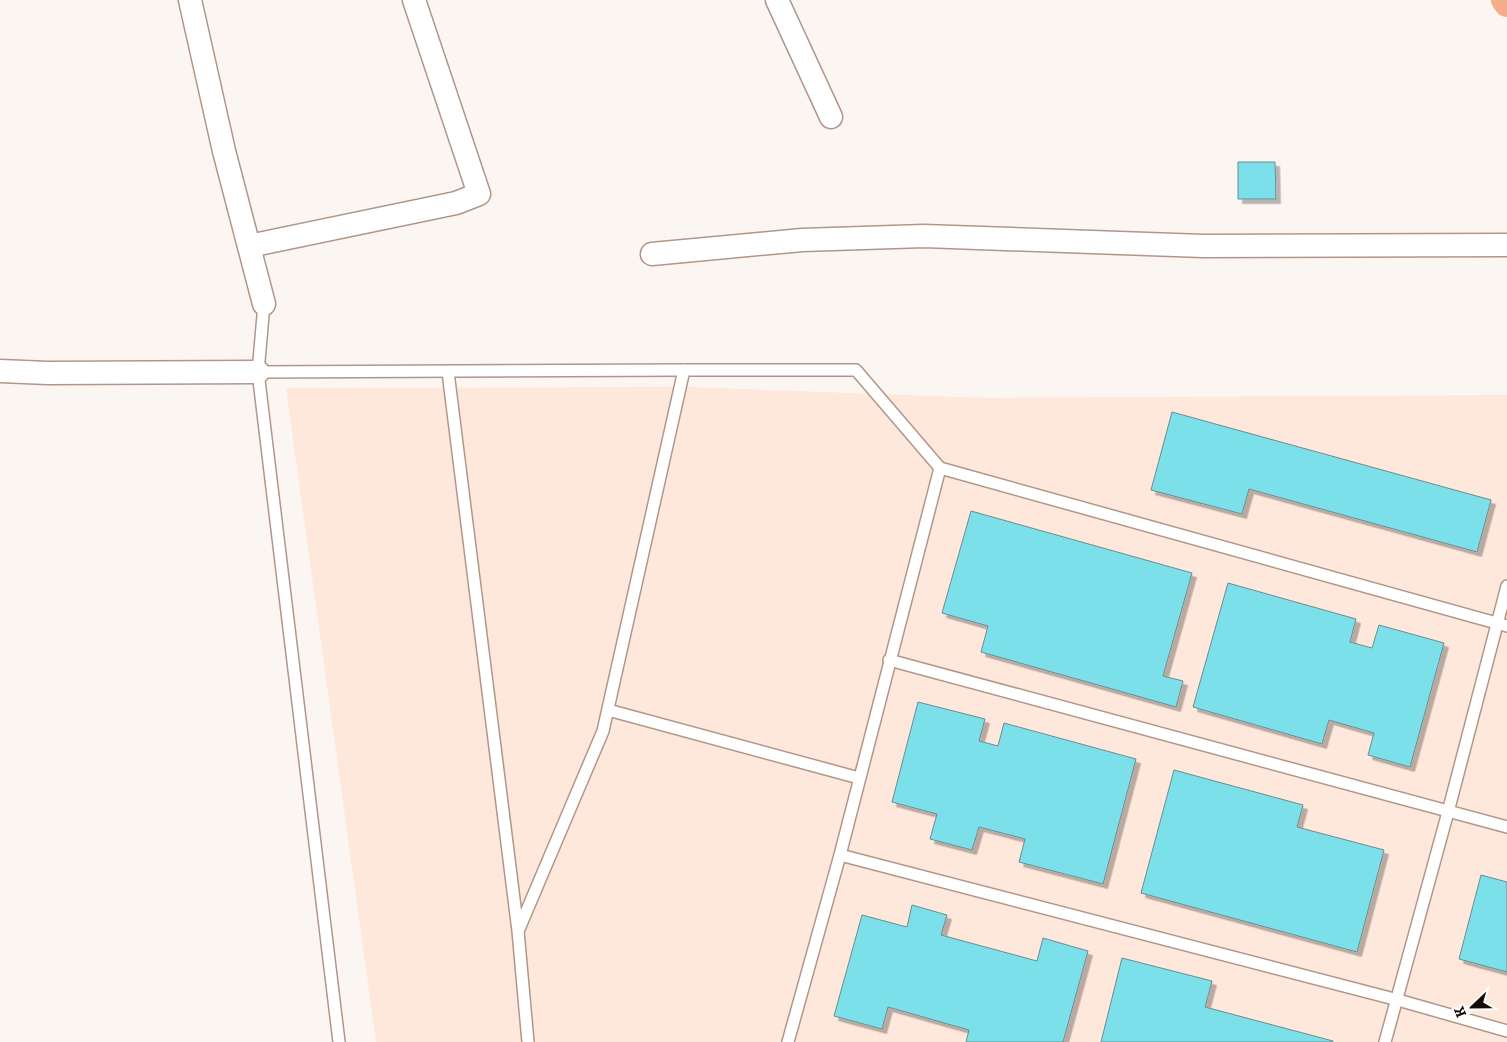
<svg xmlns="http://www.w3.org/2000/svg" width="1507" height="1042" viewBox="0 0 1507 1042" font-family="Bitter,serif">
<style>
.built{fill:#fee7db}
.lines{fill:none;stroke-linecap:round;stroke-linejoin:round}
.canal{stroke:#f3ae89;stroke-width:26}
.building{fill:#7ce0ea;stroke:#698c90;filter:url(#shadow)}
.lane-casing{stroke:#b29688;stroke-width:14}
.street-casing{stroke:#b29688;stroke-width:25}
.lane{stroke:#fff;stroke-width:11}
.street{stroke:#fff;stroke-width:22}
</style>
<defs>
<filter id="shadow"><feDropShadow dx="4.5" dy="4.5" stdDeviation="0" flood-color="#0004"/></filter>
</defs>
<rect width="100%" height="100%" fill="#fcf6f3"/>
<polygon class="built" points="688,387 988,398 1507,395 1507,1042 376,1042 286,388"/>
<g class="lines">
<polyline class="canal" points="1504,0 1507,4"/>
</g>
<g class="building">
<polygon points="1238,162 1275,162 1276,199 1238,199"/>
<polygon points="1172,412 1491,500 1477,552 1249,489 1242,514 1151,490"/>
<polygon points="971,511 1192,573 1163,676 1183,681 1176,707 981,652 988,626 942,613"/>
<polygon points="1228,583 1356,619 1350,642 1372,648 1379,625 1444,643 1410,767 1368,755 1374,733 1329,720 1322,744 1193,707"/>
<polygon points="918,702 985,719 979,741 998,746 1004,723 1136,759 1103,884 1019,862 1025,839 979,827 972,850 930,839 937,814 892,802"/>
<polygon points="1174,770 1303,805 1297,827 1384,850 1357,952 1141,893"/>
<polygon points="1481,875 1507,882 1507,972 1459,959"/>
<polygon points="912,905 947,915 941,935 1037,961 1043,938 1088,951 1063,1042 966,1042 969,1030 888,1007 882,1029 834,1016 862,915 907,927"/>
<polygon points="1122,958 1212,981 1205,1007 1333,1041 1333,1042 1101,1042"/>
</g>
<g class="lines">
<g class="lane-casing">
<g id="lane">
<polyline points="264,304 258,372 339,1042"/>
<polyline points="258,372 684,370 856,370 940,468 840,855 788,1042"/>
<polyline points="448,372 518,931 528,1042"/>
<polyline points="940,468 1507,626"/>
<polyline points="889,660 1507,827"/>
<polyline points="608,710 859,778"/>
<polyline points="840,855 1398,1000 1507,1031"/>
<polyline points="519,929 603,731 684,370"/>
<polyline points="1385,1042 1448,812 1507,586"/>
</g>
</g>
<g class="street-casing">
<g id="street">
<polyline points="190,0 224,151 264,304"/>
<polyline points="777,0 831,117"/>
<polyline points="249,246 456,203 479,194 414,0"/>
<polyline points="652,254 802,240 924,236 1203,246 1507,245"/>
<polyline points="0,371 48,373 258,372"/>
</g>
</g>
<use href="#lane" class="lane"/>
<use href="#street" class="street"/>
</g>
<g transform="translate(1472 1007) rotate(248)" stroke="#ffffff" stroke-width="4" paint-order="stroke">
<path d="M0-4L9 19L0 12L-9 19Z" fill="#140a06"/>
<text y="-8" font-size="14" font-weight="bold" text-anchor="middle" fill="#140a06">K</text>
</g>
</svg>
